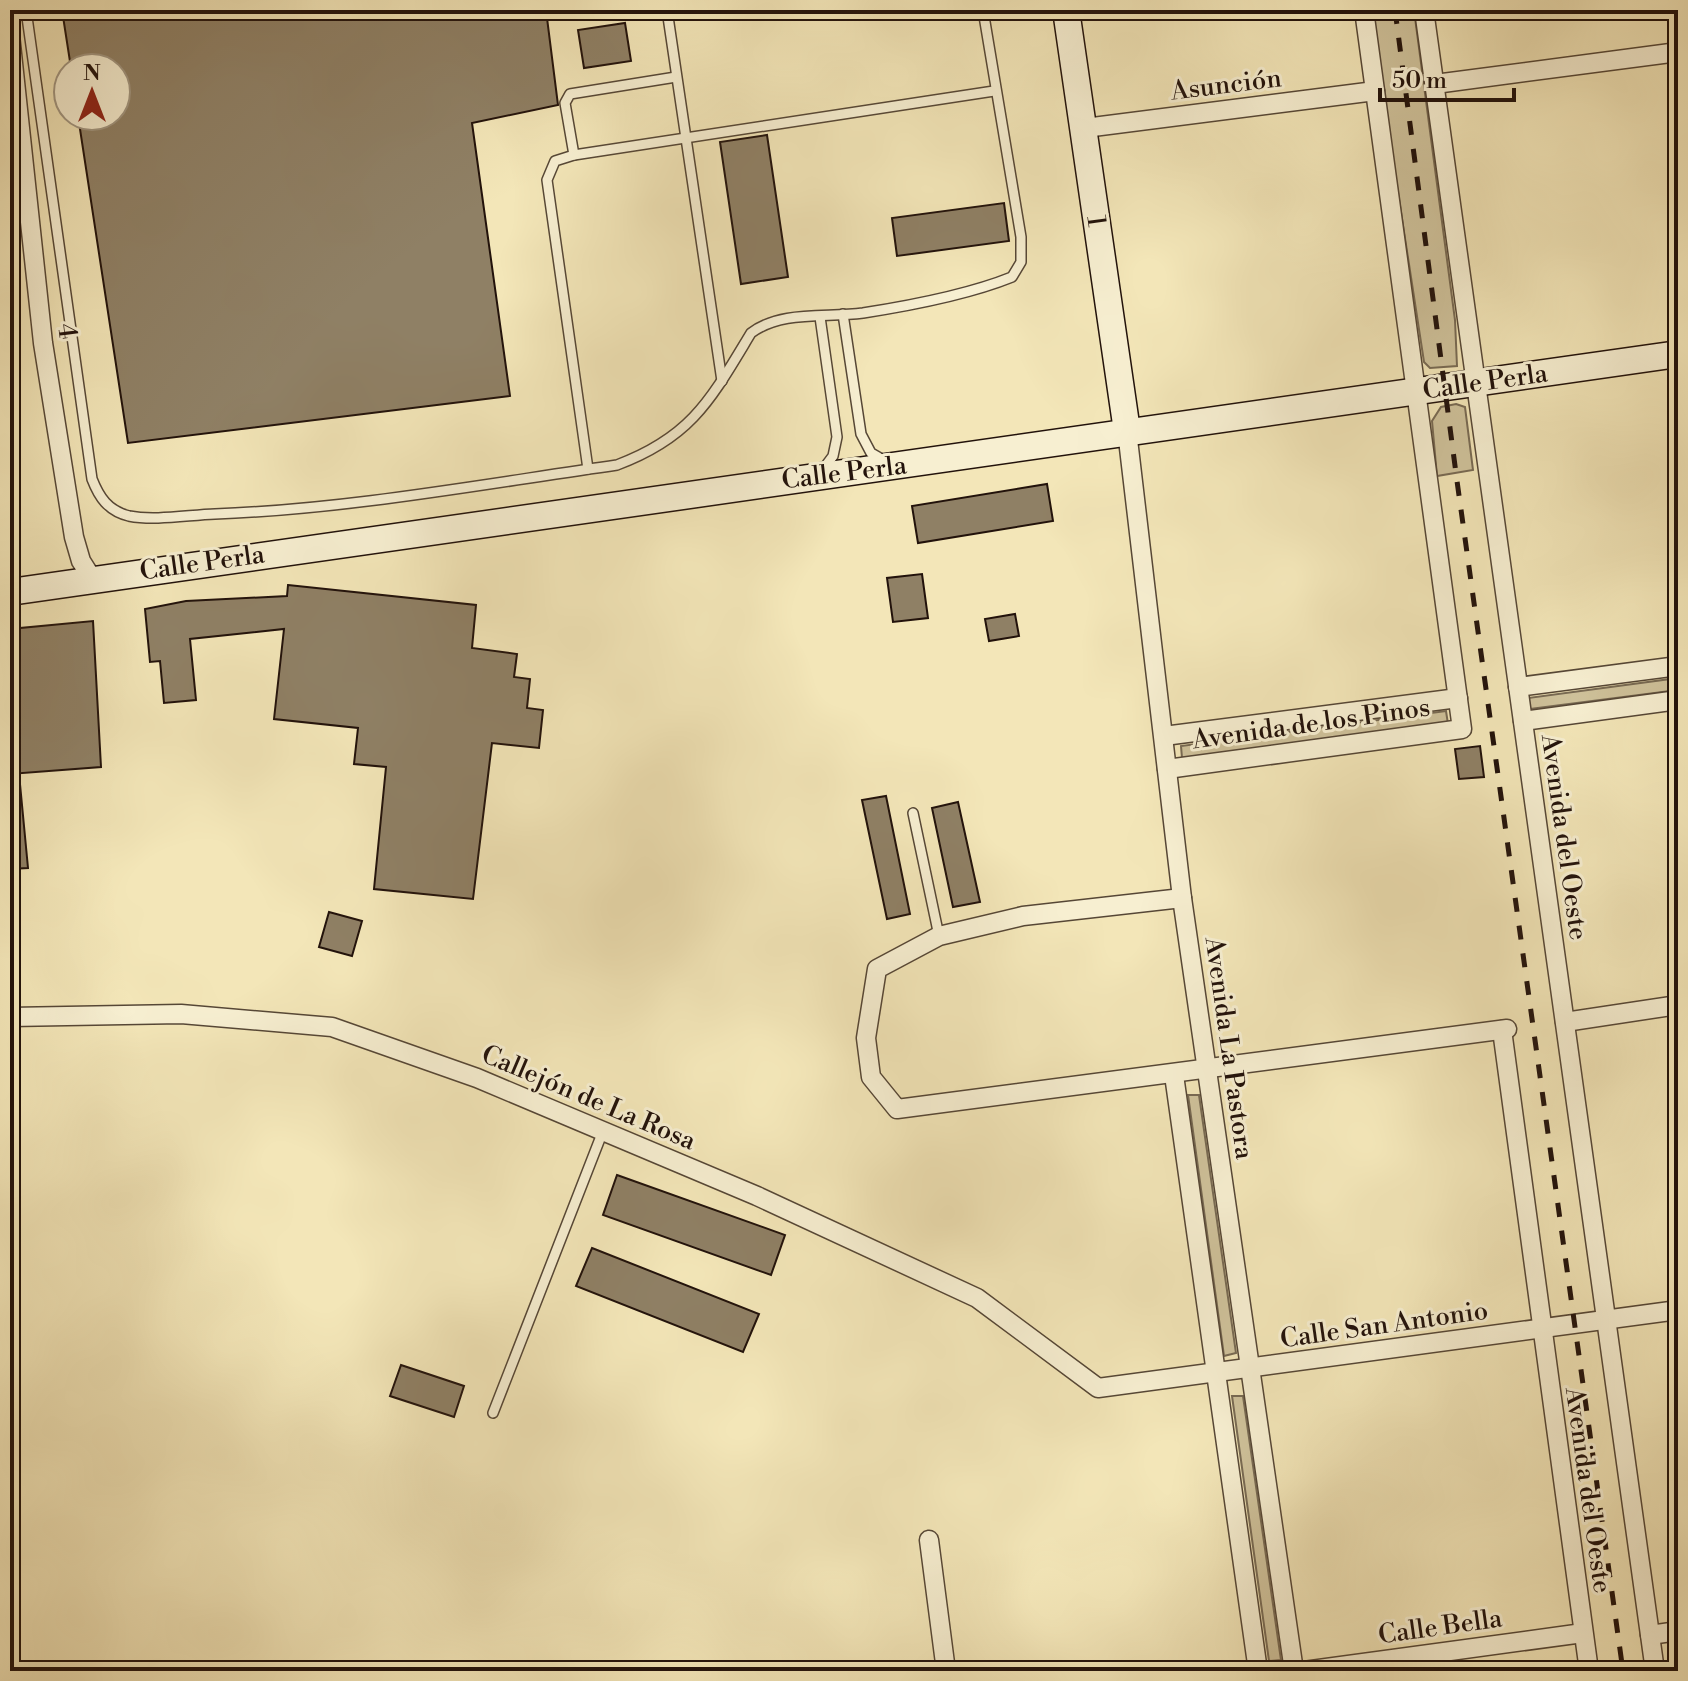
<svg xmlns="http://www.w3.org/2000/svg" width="1688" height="1681" viewBox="0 0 1688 1681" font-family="'Libre Bodoni',serif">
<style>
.green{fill:#cfc29b;stroke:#786a53;stroke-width:2}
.building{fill:#8f8065;stroke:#22120b;stroke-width:2}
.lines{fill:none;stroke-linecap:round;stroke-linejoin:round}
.lane-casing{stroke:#564736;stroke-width:12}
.street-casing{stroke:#564736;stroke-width:21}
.secondary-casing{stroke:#22120b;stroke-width:29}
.lane{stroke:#f7efd1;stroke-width:9}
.street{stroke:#f7efd1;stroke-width:18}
.secondary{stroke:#f7efd1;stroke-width:26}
.rail{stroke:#22120b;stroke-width:5;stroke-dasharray:14 14;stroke-linecap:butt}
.labels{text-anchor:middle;stroke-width:6;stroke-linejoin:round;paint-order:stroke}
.street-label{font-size:26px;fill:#22120b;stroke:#f7efd1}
</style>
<rect width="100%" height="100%" fill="#f3e6b8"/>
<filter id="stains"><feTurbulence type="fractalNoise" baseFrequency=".0025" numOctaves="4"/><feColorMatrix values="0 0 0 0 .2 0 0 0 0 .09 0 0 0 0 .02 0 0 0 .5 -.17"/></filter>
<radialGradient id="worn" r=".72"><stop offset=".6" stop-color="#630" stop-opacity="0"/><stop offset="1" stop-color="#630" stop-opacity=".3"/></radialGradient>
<g class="green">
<polygon points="1370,10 1414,10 1455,320 1457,366 1430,368 1424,362"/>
<polygon points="1456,404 1465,407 1473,470 1437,476 1432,421 1441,407"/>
<polygon points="1678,678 1678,690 1530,709 1528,698"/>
<polygon points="1446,711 1448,724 1182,758 1181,746"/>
<polygon points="1188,1095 1199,1095 1236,1353 1224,1356"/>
<polygon points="1232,1396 1243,1396 1281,1660 1269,1661"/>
</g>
<g class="building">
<polygon points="62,10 546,10 558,105 472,123 510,396 128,443 78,116 116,116 116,68 71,68"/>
<polygon points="625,23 631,61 584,68 578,30"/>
<polygon points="767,135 788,277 741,284 720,142"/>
<polygon points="1004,203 1009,241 897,256 892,218"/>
<polygon points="1047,484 1053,521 918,543 912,506"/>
<polygon points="922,574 928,618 893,622 887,578"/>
<polygon points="288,585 476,605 472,648 517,654 514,677 530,679 527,708 543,710 539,748 492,743 473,899 374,889 386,767 354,764 358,728 274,719 284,629 190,639 196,700 164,703 160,661 150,662 145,609 186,601 287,596"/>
<polygon points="1015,614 1019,636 989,641 985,619"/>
<polygon points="93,621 101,767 10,774 10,629"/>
<polygon points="1480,746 1484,777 1459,779 1455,749"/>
<polygon points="20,784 28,868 10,869 10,785"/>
<polygon points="886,796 910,914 887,919 862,800"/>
<polygon points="958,802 980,902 953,907 932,808"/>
<polygon points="329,912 362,921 352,956 319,947"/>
<polygon points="617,1175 785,1235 771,1275 603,1215"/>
<polygon points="592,1248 759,1314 743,1352 576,1286"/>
<polygon points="401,1365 464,1386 454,1417 390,1396"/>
</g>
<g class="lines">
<g class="lane-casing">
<g id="lane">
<path d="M26 10 92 479C99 497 108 511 129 516 155 521 188 515 215 514 349 509 484 484 617 465 692 437 711 399 751 333 782 310 825 318 863 313 908 306 970 294 1012 277L1021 262V237L983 10"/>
<polyline points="667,10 722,381"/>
<polyline points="574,155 565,103 570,94 676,77"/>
<polyline points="843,314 861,434 871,453 885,461"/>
<polyline points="820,317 837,437 833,456 824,468"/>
<polyline points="588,469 547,180 555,161 574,155 994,91"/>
<polyline points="913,813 939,936"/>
<polyline points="493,1413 603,1131"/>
</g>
</g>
<g class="street-casing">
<g id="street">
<polyline points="1424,10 1655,1671"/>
<polyline points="10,35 43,343 74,537 81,561 93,580"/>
<polyline points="1435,84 1678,52"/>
<polyline points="1085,128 1375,91"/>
<polyline points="1127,431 1182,898 1294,1671"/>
<polyline points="1518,687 1678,666"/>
<polyline points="1523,721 1678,700"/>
<polyline points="1164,736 1458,698"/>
<polyline points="1167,769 1462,729 1364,10"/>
<polyline points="1182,898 1023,916 939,936 877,969 866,1038 871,1077 897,1109 1507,1029"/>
<polyline points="10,1017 181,1014 332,1027 477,1078 757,1196 977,1298 1098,1388 1678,1310"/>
<polyline points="1565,1022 1678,1005"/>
<polyline points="1502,1030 1589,1671"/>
<polyline points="1174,1075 1258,1671"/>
<polyline points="929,1540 946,1671"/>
<polyline points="1650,1635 1678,1631"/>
<polyline points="1304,1671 1583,1633"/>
</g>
</g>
<g class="secondary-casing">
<g id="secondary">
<polyline points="1066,10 1127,431"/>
<polyline points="10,592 1678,354"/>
</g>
</g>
<use href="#lane" class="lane"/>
<use href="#street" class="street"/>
<use href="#secondary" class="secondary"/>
<polyline class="rail" points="1395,10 1457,481 1623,1671"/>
</g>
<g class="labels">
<g class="street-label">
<text transform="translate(1226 84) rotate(-7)" y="9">Asunción</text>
<text transform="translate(1097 221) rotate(82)" y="9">1</text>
<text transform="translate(68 331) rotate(83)" y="9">4</text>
<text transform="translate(1485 381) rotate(-8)" y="9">Calle Perla</text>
<text transform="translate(844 472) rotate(-7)" y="9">Calle Perla</text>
<text transform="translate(202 562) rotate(-8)" y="9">Calle Perla</text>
<text transform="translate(1311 723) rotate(-8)" y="9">Avenida de los Pinos</text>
<text transform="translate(1565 837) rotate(82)" y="9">Avenida del Oeste</text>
<text transform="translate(1230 1048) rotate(82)" y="9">Avenida La Pastora</text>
<text transform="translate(589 1097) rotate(23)" y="9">Callejón de La Rosa</text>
<text transform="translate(1384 1324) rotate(-8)" y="9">Calle San Antonio</text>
<text transform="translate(1589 1490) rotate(82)" y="9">Avenida del Oeste</text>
<text transform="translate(1440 1626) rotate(-8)" y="9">Calle Bella</text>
</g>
</g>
<rect width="1688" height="1681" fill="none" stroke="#f3e6b8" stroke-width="40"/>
<rect x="12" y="12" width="1664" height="1657" fill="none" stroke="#22120b" stroke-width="4"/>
<rect x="20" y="20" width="1648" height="1641" fill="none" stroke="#22120b" stroke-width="2"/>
<g transform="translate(92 92)"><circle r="38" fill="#f7efd1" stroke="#a29782" stroke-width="2"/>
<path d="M0-6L14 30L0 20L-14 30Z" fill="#8f2418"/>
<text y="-12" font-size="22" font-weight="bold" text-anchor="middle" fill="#22120b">N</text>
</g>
<path d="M1380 88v12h134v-12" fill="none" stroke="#22120b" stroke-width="4"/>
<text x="1392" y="88" font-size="24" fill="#22120b" stroke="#f7efd1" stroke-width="6" paint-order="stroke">50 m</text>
<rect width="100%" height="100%" filter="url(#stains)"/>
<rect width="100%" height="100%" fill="url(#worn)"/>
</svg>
